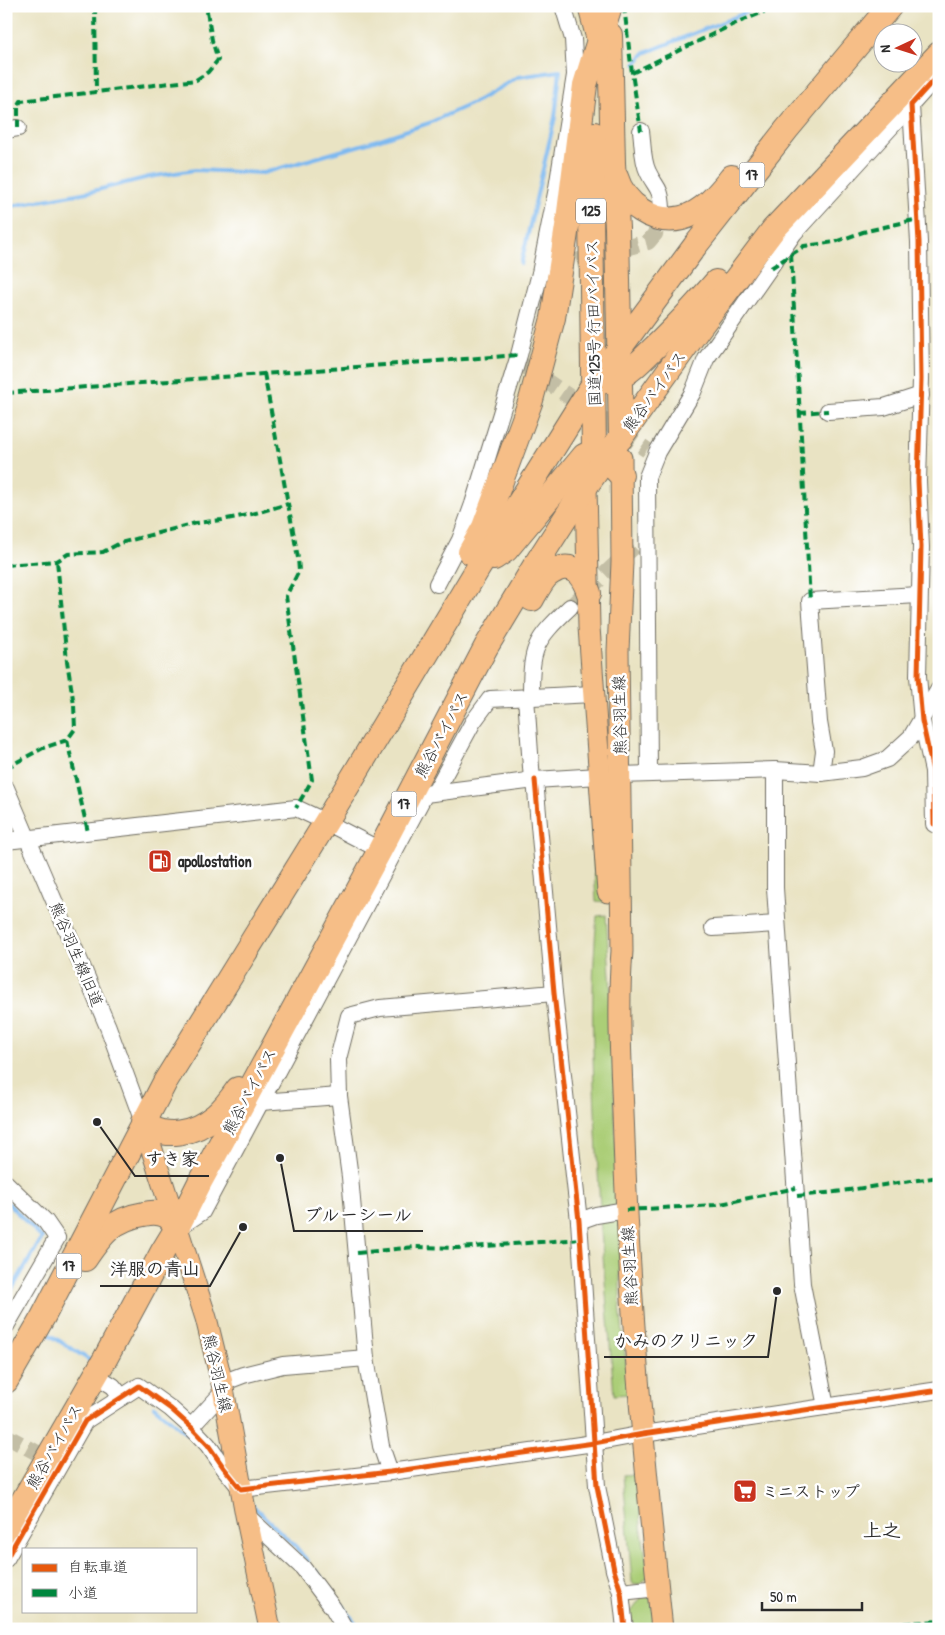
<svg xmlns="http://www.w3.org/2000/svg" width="945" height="1635" viewBox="0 0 945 1635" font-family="'Patrick Hand','Klee One',sans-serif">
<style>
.green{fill:#abce77;stroke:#6b7c51}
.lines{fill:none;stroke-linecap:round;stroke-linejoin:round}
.stream{stroke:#7eb9f0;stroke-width:4}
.minor-tunnel{stroke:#c3bea5;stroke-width:16;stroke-dasharray:16 8;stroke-linecap:butt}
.minor-casing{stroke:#6e6b60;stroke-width:18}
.major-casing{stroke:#6e6b60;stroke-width:23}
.highway-casing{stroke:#6e6b60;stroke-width:26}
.minor{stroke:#fff;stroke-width:16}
.major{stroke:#f6be87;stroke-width:21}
.highway{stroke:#f6be87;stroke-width:24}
.quiet{stroke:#00873e;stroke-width:4;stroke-dasharray:8 4;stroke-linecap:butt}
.cycleway-casing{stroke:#fff;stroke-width:8}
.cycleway{stroke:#e8590c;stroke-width:5}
.labels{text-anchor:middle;stroke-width:5;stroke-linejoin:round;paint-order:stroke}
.shield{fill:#fff;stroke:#6b6b6b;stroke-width:1}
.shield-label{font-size:15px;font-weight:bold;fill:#2b2b2b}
.street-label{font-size:16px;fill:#2b2b2b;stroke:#fff}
.poi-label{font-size:16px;font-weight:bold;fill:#2b2b2b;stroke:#fff;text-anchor:start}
.quarter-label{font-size:19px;font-weight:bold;fill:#2b2b2b;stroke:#fff}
.leader{fill:none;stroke:#2b2b2b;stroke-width:2}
.callout-dot{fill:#2b2b2b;stroke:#fff;stroke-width:2}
.callout-label{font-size:18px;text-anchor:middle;font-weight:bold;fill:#2b2b2b;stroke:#fff;stroke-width:5;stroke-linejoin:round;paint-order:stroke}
</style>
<rect width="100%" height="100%" fill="#fff"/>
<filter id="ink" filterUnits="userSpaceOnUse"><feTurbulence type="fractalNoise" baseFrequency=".02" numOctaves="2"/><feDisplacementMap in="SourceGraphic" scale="10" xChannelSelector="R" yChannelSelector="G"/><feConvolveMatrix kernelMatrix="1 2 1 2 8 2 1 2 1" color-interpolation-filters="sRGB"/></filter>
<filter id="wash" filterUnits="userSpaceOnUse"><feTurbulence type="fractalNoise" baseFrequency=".0096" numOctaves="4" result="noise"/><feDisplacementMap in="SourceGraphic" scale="20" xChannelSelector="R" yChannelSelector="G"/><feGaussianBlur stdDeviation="1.12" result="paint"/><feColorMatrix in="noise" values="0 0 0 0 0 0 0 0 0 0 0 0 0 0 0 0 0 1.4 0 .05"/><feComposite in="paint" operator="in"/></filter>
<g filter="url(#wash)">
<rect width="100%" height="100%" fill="#e9e3c3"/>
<g class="green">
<polygon points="591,781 596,785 605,902 596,901 592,835"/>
<path d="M606 915 611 991 618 1205 600 1209C595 1112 588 1013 597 916Z"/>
<polygon points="600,1218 620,1218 620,1304 629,1394 614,1395"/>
<polygon points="638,1474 641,1527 649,1576 640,1584 634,1585 632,1582 623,1475"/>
<polygon points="643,1596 651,1598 656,1629 633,1629 631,1612"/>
</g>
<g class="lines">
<g class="stream">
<polyline points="635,64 645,53 762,6"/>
<polyline points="6,207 93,191 149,177 195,170 263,173 368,143 429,123 475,102 518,77 560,71 555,117 521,264"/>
<polyline points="6,1201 42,1238 6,1299"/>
<polyline points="50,1335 91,1361"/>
<polyline points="154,1406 187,1434"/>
<polyline points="252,1505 296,1547 308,1562"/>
<polyline points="316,1571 360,1629"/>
</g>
</g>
</g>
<g filter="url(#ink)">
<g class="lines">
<g class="minor-tunnel">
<polyline points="553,267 648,242 655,234 662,209"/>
<polyline points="523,365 647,450"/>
<polyline points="570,607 639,542"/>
<polyline points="6,1436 56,1463"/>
</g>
<g class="minor-casing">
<g id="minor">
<polyline points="939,74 911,105 919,242 921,379 918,481 921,547 918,676 922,721 933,771 934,824 939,824"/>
<polyline points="6,130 18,128"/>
<path d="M641 131C643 144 642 160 648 172 656 189 661 186 662 209"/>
<polyline points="828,411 884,407 921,395"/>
<polyline points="437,584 460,540 473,504 519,355 540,273 557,188 575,75 573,39 563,6"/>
<polyline points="526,697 532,781"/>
<path d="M531 697C531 647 534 641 570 607"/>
<polyline points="775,770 775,888 802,1284 826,1407"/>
<polyline points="821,773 824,751 819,722 810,601 919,595"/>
<polyline points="649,774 647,477 657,452 693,392 706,359 794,233 911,105"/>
<polyline points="620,775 775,770 821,773 862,768 887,759 911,737 939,689"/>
<polyline points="535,780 554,993 579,1221 597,1486 614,1570 621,1592 625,1629"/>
<polyline points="6,788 108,1027 143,1122"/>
<polyline points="435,792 473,722 490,699 593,694"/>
<polyline points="6,841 296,808 326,822 380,850"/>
<polyline points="713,928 777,924"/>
<polyline points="261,1102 339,1096"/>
<polyline points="6,1183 46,1222 57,1238 6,1326"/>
<polyline points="579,1221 596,1215 626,1210"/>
<polyline points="179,1227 202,1212 425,794 535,780 599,776"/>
<polyline points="366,1358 350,1177 339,1096 338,1059 349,1016 380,1008 554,993"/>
<polyline points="95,1375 113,1386 122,1397"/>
<polyline points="222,1383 243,1375 283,1365 366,1358 381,1446 390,1472"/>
<polyline points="191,1427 224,1391"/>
<polyline points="246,1515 303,1568 333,1608 345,1629"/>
<polyline points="6,1559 85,1421 139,1386 171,1409 191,1427 208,1445 224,1468 241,1489 390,1472 594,1443 643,1434 939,1390"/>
<polyline points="621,1592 658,1588"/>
</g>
</g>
<g class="major-casing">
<g id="major">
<path d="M621 458 622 562 618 651 622 951C617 1013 622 1076 624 1139 629 1303 645 1466 662 1629"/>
<polyline points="586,486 589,627 608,892"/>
<polyline points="143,1122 206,1318 222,1383 246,1515 270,1629"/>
</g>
</g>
<g class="highway-casing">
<g id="highway">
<polyline points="590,6 599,40"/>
<polyline points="610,35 613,163 617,228 621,438"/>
<polyline points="598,55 599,40 610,6"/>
<path d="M616 177C624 204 653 225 682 218 703 213 719 193 732 177"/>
<path d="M611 382C627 375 640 362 653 349 675 328 696 305 716 282"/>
<polyline points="589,477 594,451 591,208 594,134"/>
<polyline points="470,552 484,527 531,400 553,318 568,220 585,85 599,40"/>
<polyline points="494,558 506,550 584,456 594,451 598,452 621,475"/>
<path d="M532 599C536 592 540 584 545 578 548 574 554 571 558 569 576 563 584 579 589 593"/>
<path d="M143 1122C164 1141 195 1133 215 1116 224 1109 231 1099 238 1089"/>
<path d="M85 1259C102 1234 113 1219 144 1214 152 1212 160 1212 167 1216 171 1219 174 1224 177 1228"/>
<polyline points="6,1381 43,1317 165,1082 326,822 477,570 594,383 695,246 787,129 890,6"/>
<polyline points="6,1530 105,1359 163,1251 177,1228 201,1180 380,850 486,647 536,564 586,486 699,328 773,230 939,54"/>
</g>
</g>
<use href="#minor" class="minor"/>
<use href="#major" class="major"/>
<use href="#highway" class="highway"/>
<g class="quiet">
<polyline points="95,6 96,91"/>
<polyline points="624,6 632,73 641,131"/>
<polyline points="632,73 734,24 778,6"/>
<polyline points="18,128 18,106 21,101 196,80 208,72 218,60 212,40 206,6"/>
<polyline points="791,254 810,601"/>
<polyline points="771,268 804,246 835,242 863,232 918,219"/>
<polyline points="264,373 298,558 299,571 286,596 312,780 296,808"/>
<polyline points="6,393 519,355"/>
<polyline points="799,413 828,411"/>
<polyline points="6,565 57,561 68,554 103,552 120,543 196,523 222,520 252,514 288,504"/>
<polyline points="67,740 88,832"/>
<polyline points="6,768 43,748 67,740 75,729 74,705 67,661 57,561"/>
<polyline points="797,1196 835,1192 939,1177"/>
<polyline points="626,1210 716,1205 796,1188"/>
<polyline points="357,1253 414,1247 458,1248 581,1239"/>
<polyline points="844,1629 850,1627 939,1621"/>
</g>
<g class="cycleway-casing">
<g id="cycleway">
<polyline points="939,74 911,105 919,242 921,379 918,481 921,547 918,676 922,721 933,771 934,824 939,824"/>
<polyline points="535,780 554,993 579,1221 597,1486 614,1570 621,1592 625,1629"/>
<polyline points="6,1559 85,1421 139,1386 171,1409 191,1427 208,1445 224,1468 241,1489 390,1472 594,1443 643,1434 939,1390"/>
</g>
</g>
<use href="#cycleway" class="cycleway"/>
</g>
</g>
<defs>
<g id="fuel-square" transform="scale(1.25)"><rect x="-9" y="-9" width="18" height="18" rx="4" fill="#c8321e" stroke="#fff"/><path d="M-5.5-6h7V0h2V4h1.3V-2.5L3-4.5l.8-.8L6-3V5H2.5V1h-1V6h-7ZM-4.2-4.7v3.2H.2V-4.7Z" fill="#fff"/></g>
<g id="supermarket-square" transform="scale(1.25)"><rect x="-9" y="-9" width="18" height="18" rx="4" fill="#c8321e" stroke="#fff"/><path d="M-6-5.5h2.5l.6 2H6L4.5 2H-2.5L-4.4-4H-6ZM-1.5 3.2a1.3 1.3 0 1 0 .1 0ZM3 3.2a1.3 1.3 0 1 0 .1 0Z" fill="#fff"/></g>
</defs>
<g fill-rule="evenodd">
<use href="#fuel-square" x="160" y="861"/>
<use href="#supermarket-square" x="745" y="1491"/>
</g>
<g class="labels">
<g class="shield">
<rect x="739.5" y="162.5" width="25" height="25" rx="4"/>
<rect x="576" y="198.5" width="30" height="25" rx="4"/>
<rect x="391.5" y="791.5" width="25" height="25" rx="4"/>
<rect x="56.5" y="1253.5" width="25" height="25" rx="4"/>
</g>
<g class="shield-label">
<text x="752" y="180">17</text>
<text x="591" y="216">125</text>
<text x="404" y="809">17</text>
<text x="69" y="1271">17</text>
</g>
<g class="street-label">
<text transform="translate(593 323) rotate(-91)" y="6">国道125号 行田バイパス</text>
<text transform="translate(654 391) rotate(-54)" y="6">熊谷バイパス</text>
<text transform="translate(619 715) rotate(-91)" y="6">熊谷羽生線</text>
<text transform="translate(441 734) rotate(-62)" y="6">熊谷バイパス</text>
<text transform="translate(77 954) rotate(67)" y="6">熊谷羽生線旧道</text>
<text transform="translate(249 1091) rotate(-62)" y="6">熊谷バイパス</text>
<text transform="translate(629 1266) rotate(-93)" y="6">熊谷羽生線</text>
<text transform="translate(218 1373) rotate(77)" y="6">熊谷羽生線</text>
<text transform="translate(54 1446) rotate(-60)" y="6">熊谷バイパス</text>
</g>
<g class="poi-label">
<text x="178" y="867">apollostation</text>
<text x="762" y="1497">ミニストップ</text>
</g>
<g class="quarter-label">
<text x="882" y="1537">上之</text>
</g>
</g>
<path class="leader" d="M97 1122L135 1176H209M280 1158L294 1231H423M243 1227L210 1286H100M777 1291L768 1357H604"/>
<g class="callout-dot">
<circle cx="97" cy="1122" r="5"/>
<circle cx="280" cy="1158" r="5"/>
<circle cx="243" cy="1227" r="5"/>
<circle cx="777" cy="1291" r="5"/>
</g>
<g class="callout-label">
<text x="172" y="1165">すき家</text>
<text x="358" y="1221">ブルーシール</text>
<text x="155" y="1275">洋服の青山</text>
<text x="686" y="1347">かみのクリニック</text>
</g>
<rect width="945" height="1635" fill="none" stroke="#fff" stroke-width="25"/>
<rect x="22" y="1548" width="175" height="65" fill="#ffffff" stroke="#aaaaaa"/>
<rect x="32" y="1564" width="25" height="8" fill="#e8590c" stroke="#aaaaaa"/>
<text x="68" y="1572" font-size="15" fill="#2b2b2b">自転車道</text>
<rect x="32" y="1589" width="25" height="8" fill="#00873e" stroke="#aaaaaa"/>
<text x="68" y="1598" font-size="15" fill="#2b2b2b">小道</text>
<g transform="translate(898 48) rotate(266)"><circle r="24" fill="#ffffff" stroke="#aaaaaa"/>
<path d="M0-4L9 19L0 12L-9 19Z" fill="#c8321e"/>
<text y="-8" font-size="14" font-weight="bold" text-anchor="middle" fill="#2b2b2b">N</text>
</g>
<path d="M762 1602v8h100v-8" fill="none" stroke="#2b2b2b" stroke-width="2.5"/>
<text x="770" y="1602" font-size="15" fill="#2b2b2b" stroke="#ffffff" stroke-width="4" paint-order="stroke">50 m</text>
</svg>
